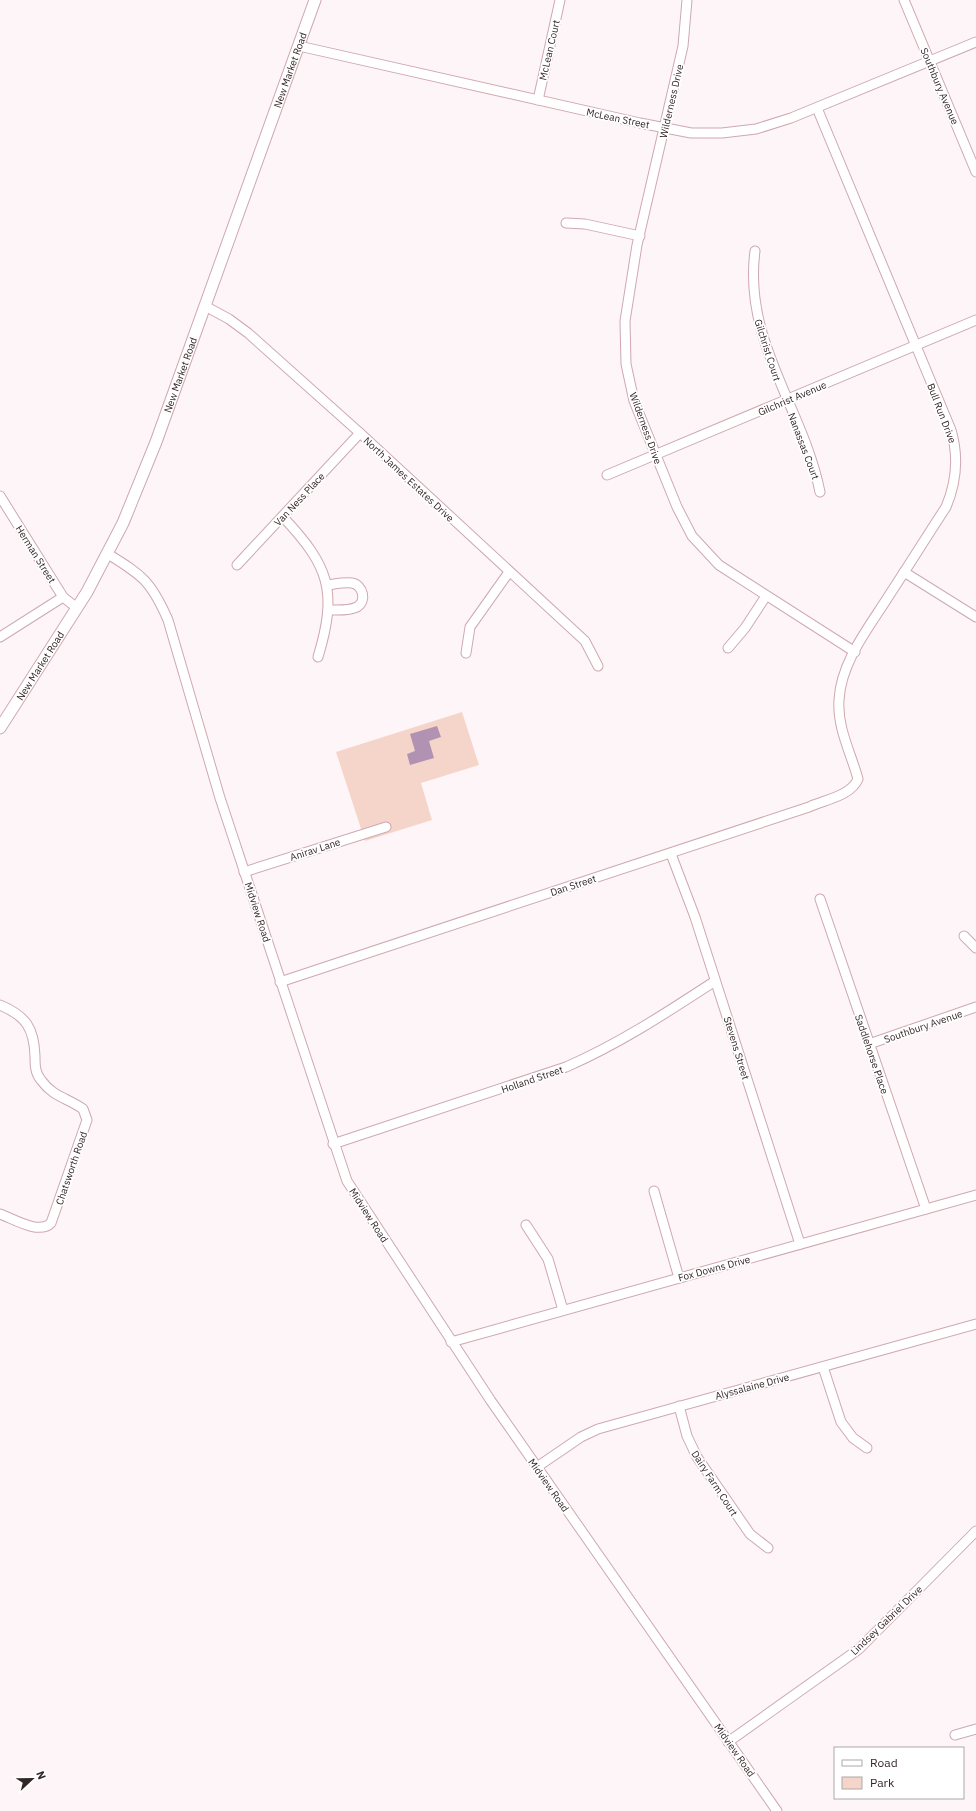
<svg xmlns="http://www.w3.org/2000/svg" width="976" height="1811" viewBox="0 0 976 1811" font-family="'IBM Plex Sans',sans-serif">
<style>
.green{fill:#f5d5ca}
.water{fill:#b292b2}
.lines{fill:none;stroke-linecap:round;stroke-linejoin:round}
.minor-casing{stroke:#cfa8b1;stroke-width:11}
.major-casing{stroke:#cfa8b1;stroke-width:13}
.minor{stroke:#fff;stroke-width:9}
.major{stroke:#fff;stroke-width:11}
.labels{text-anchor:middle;stroke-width:3.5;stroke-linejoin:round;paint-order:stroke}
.street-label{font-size:10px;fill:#342528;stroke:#fff}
</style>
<rect width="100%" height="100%" fill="#fdf5f7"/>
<polygon class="green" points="462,712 479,765 421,783 432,820 365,841 336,752"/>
<polygon class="water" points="437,726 441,737 429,741 434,758 410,765 407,754 415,751 410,734"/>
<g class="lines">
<g class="minor-casing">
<g id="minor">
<polyline points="687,0 683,46 637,245 625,321 626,364 634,401 677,507 692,536 719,565 855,652"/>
<polyline points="904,0 976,172"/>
<polyline points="299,46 640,123 691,133 722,133 756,129 791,118 976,42"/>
<polyline points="538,100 560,0"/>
<polyline points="566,223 585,224 640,236"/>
<path d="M755 251C743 342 803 407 820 492"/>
<polyline points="205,306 229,319 248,333 360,433 585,641 598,666"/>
<polyline points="607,475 976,320"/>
<polyline points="0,496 63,597 77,608"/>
<path d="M283 517C329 566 338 591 318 657"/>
<path d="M108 554C142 575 151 581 168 620L220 798 347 1181 491 1401 777 1811"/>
<polyline points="237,565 360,433"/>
<polyline points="904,572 976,617"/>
<path d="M327 585C335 584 344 582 352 583 363 585 367 601 357 607 349 611 337 610 329 610"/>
<polyline points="0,637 63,597"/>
<polyline points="728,648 745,628 766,596"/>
<polyline points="466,653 470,627 509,572"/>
<polyline points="671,854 695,917 800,1244"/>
<polyline points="244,872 386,827"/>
<polyline points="820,899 926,1209"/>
<polyline points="964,936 976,948"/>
<path d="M280 982 809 807C824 800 851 796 858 779 851 753 837 728 839 700 841 661 870 626 890 594 909 565 927 536 946 507 957 481 959 457 951 430L817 108"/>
<path d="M0 1005C26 1016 34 1028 35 1056 35 1065 35 1073 41 1080 53 1097 68 1098 83 1109L87 1120 51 1223C39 1235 14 1219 0 1214"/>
<polyline points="869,1044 976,1007"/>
<path d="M333 1144 566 1067C619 1044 666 1013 715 981"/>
<polyline points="654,1191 679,1278"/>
<polyline points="526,1225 548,1259 563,1310"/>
<polyline points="451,1342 976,1195"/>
<polyline points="823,1367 841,1422 853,1438 867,1448"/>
<polyline points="679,1406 687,1436 697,1457 750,1534 768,1548"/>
<polyline points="537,1467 581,1437 598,1429 976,1324"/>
<polyline points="955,1735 976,1729"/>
<polyline points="728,1742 859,1649 976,1531"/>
</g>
</g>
<g class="major-casing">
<g id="major">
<path id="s1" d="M0 728 87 592 123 523 156 442 315 0"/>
</g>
</g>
<use href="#minor" class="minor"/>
<use href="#major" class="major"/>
</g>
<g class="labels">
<g class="street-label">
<text transform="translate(549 50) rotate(-77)" y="4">McLean Court</text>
<text dy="4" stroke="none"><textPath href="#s1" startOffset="722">New Market Road</textPath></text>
<text transform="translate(940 86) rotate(67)" y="4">Southbury Avenue</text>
<text transform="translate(671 101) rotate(-77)" y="4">Wilderness Drive</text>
<text transform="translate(618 118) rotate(12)" y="4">McLean Street</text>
<text transform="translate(768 350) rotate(72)" y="4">Gilchrist Court</text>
<text dy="4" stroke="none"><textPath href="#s1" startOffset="398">New Market Road</textPath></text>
<text transform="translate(792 398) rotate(-23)" y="4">Gilchrist Avenue</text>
<text transform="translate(942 413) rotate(69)" y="4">Bull Run Drive</text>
<text transform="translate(646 428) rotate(70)" y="4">Wilderness Drive</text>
<text transform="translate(804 446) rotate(69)" y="4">Nanassas Court</text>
<text transform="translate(409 479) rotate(43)" y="4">North James Estates Drive</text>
<text transform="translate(299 499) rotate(-47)" y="4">Van Ness Place</text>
<text transform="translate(36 554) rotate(58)" y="4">Herman Street</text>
<text dy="4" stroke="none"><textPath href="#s1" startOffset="74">New Market Road</textPath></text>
<text transform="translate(315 849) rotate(-18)" y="4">Anirav Lane</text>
<text transform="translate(573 885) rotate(-18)" y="4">Dan Street</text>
<text transform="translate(258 912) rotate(72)" y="4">Midview Road</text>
<text transform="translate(923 1026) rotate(-19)" y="4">Southbury Avenue</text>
<text transform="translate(737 1048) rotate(73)" y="4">Stevens Street</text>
<text transform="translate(872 1054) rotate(71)" y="4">Saddlehorse Place</text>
<text transform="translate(532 1079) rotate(-19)" y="4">Holland Street</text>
<text transform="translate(71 1168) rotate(-71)" y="4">Chatsworth Road</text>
<text transform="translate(369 1215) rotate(57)" y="4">Midview Road</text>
<text transform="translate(714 1268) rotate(-15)" y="4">Fox Downs Drive</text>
<text transform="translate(752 1386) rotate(-15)" y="4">Alyssalaine Drive</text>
<text transform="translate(715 1483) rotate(57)" y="4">Dairy Farm Court</text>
<text transform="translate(549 1485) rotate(55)" y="4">Midview Road</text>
<text transform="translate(886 1620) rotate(-44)" y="4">Lindsey Gabriel Drive</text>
<text transform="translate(735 1750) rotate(55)" y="4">Midview Road</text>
</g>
</g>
<rect x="834" y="1747" width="130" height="52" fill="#ffffff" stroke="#aea8a9"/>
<rect x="842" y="1760" width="20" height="6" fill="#ffffff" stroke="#aea8a9"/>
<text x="870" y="1767" font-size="12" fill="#342528">Road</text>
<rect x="842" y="1777" width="20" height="12" fill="#f5d5ca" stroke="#aea8a9"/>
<text x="870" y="1787" font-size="12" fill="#342528">Park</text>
<g transform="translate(32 1779) rotate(68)" stroke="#ffffff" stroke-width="3" paint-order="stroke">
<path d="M0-3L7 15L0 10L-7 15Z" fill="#342528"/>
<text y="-6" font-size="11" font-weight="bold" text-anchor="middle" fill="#342528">N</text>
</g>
</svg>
